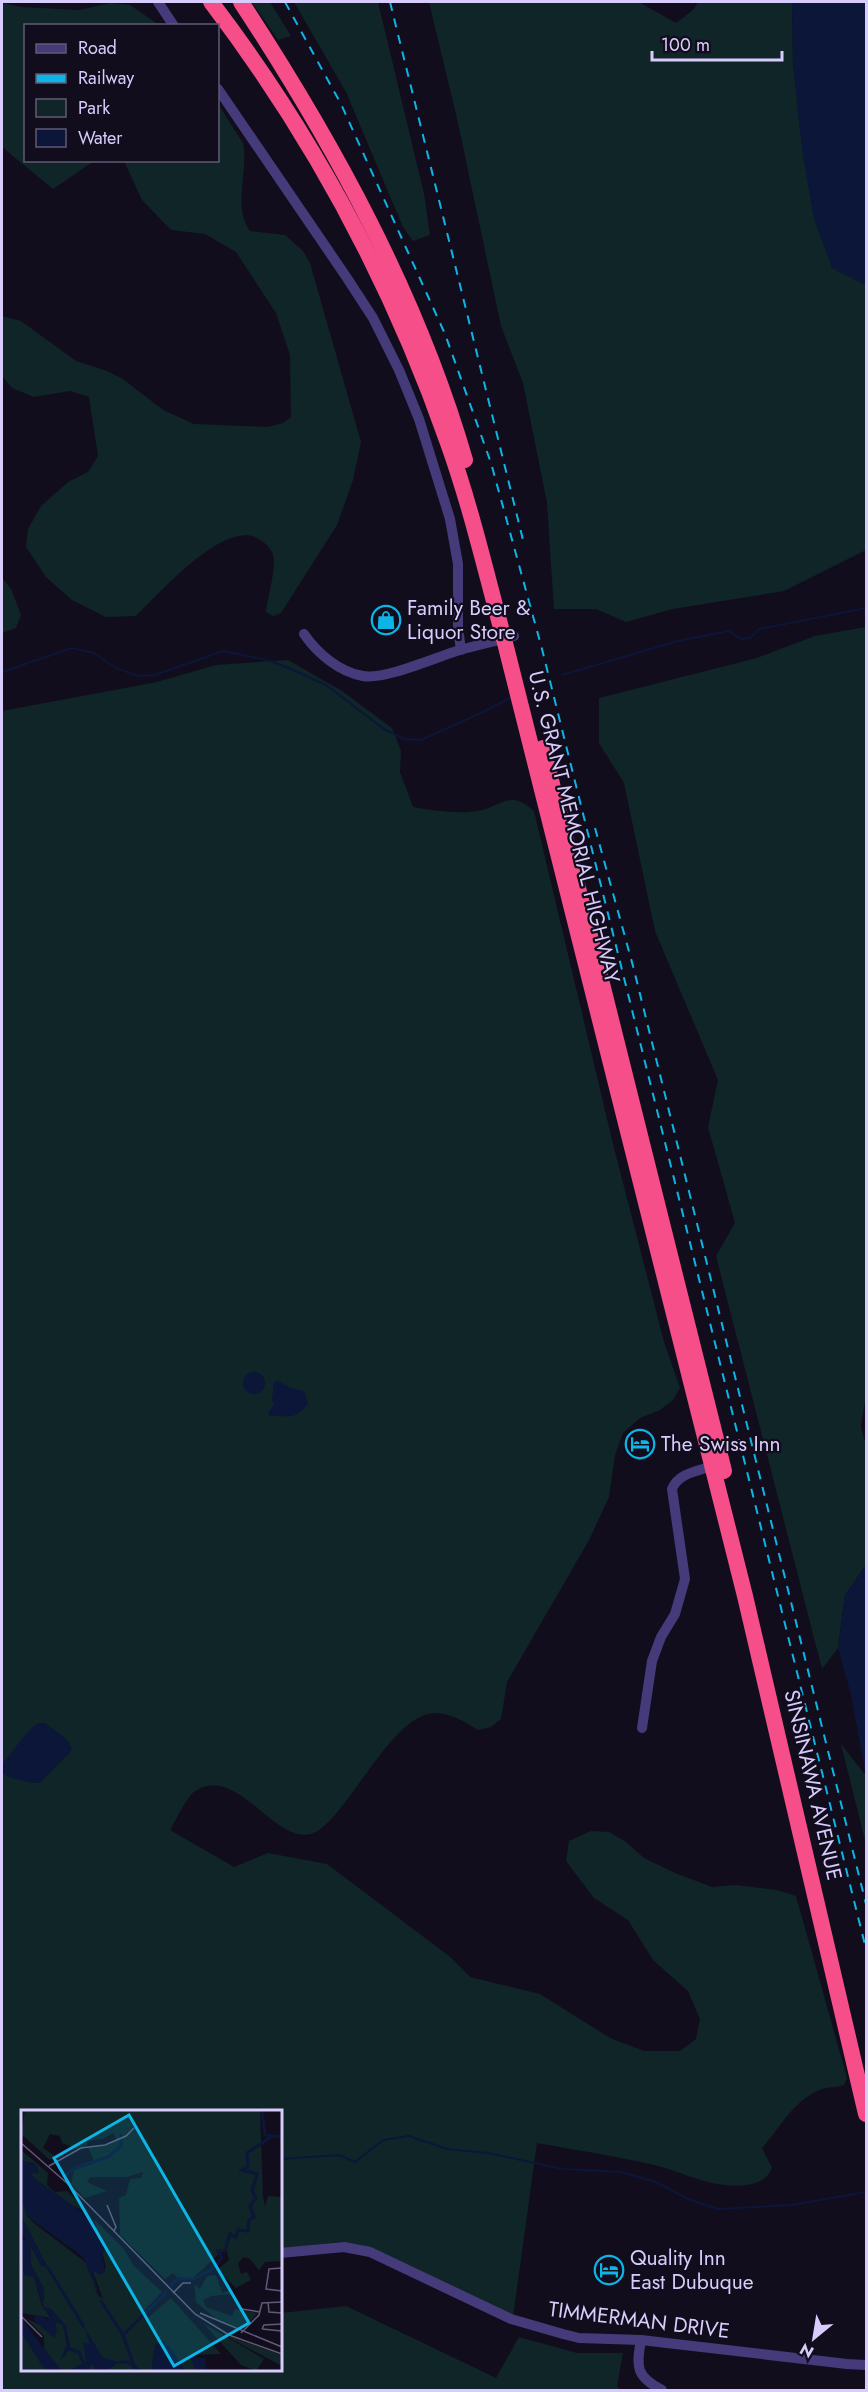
<svg xmlns="http://www.w3.org/2000/svg" width="868" height="2392" viewBox="0 0 868 2392" font-family="Jost,sans-serif">
<style>
.green{fill:#102527}
.water{fill:#0b1638}
.lines{fill:none;stroke-linecap:round;stroke-linejoin:round}
.stream{stroke:#0b1638;stroke-width:2}
.minor{stroke:#453b7a;stroke-width:10}
.highway{stroke:#f54e89;stroke-width:16}
.rail{stroke:#0db5e7;stroke-width:2;stroke-dasharray:9 8;stroke-linecap:butt}
.labels{text-anchor:middle;stroke-width:4.5;stroke-linejoin:round;paint-order:stroke}
.poi-label{font-size:21px;fill:#d8ccfc;stroke:#120d1d;text-anchor:start}
.street-label{font-size:21px;fill:#d8ccfc;stroke:#120d1d}
.inset-river{fill:none;stroke:#0b1638;stroke-width:3}
.inset-road{fill:none;stroke:#615976;stroke-width:1.5}
.view{fill:#0db5e7;fill-opacity:0.15;stroke:#0db5e7;stroke-width:3}
.inset-edge{fill:none;stroke:#d8ccfc;stroke-width:3}
</style>
<rect width="100%" height="100%" fill="#120d1d"/>
<g class="green">
<polygon points="252,2 270,2 291,36 278,40"/>
<polygon points="294,2 378,2 424,194 430,235 413,241 403,227 346,92"/>
<polygon points="429,2 639,2 676,23 693,10 698,2 792,2 793,64 832,268 866,285 866,550 784,591 673,609 626,622 596,609 554,609 547,503 523,383 501,326 458,123"/>
<polygon points="2,3 22,7 79,10 111,3 130,5 159,25 26,26 26,160 94,161 53,189 2,147"/>
<path d="M218 104 243 143C249 171 232 206 250 231L285 235 303 251 310 263 361 442 353 480 337 525 281 613 273 616 266 612C268 595 274 577 274 561 274 551 267 544 259 539 225 518 159 594 136 616L106 617 72 600 46 577 26 547 28 529 41 506 68 482 88 472 98 456 89 397 70 391 34 397 12 388 2 376V316L21 321 76 361 107 371 123 379 163 410 194 424 268 427 283 423 291 417 290 355 276 313 236 252 205 234 171 230 142 200 124 161 218 160Z"/>
<polygon points="2,578 11,589 21,615 16,628 2,633"/>
<polygon points="866,627 866,1394 861,1427 866,1446 866,1565 845,1595 838,1648 822,1669 716,1256 735,1223 708,1127 718,1080 655,931 624,783 599,743 599,698 757,658 815,636"/>
<path d="M288 660 342 691 392 728 401 751 400 772 413 807C436 811 460 815 483 810 492 808 505 799 514 800 522 801 528 806 534 811L613 1144 664 1342 680 1388 673 1400 660 1410 640 1418 623 1433 615 1455 609 1497 589 1540 507 1682 501 1719 491 1727 478 1730C466 1722 450 1713 435 1713 394 1713 352 1807 319 1830 280 1857 238 1759 194 1792 186 1798 176 1820 170 1830L234 1867 268 1853 327 1864 449 1956 470 1977 540 1994 610 2038 644 2051H680L696 2039 700 2019 688 1991 653 1960 628 1920 594 1898 566 1861 569 1841 591 1831 609 1832 626 1842 644 1858 675 1873 712 1887 736 1885 777 1890 796 1896 847 2078 844 2085C838 2087 831 2087 825 2088 795 2097 781 2127 762 2148L772 2168C765 2186 742 2187 725 2185 701 2183 677 2170 654 2165 616 2156 576 2150 537 2143L513 2317 360 2245 339 2242 281 2249 280 2112H22V2370H280L281 2313 346 2306 496 2378 519 2337 577 2353H623L617 2386 621 2390H2V711L157 682 216 665Z"/>
<polygon points="841,1744 866,1776 866,1844"/>
</g>
<g class="water">
<polygon points="792,2 866,2 866,285 832,268 814,219 802,150 793,64"/>
<circle cx="254" cy="1383" r="11"/>
<path d="M277 1380 291 1388 304 1391 308 1403C297 1420 288 1416 270 1416L268 1413 274 1405 272 1400 274 1382Z"/>
<polygon points="866,1565 866,1776 851,1695 838,1648 845,1595"/>
<path d="M38 1723H45C55 1731 70 1738 72 1750L40 1783C32 1784 7 1778 2 1773V1764C15 1751 22 1734 38 1723Z"/>
</g>
<g class="lines">
<g class="stream">
<polyline points="2,672 72,648 94,653 116,668 138,676 155,675 223,651 271,661 293,670 326,685 384,729 404,739 421,740 483,712 510,698"/>
<polyline points="562,675 678,641 729,631 741,639 750,638 759,629 866,608"/>
<polyline points="536,685 544,682"/>
<polyline points="280,2159 339,2155 355,2162 383,2140 409,2136 447,2149 488,2153 563,2169 621,2172 656,2182 688,2199 718,2209 792,2205 866,2192"/>
</g>
<g class="minor">
<polyline points="158,2 174,26"/>
<polyline points="218,89 347,278 373,318 399,370 419,419 450,519 458,564 458,628 461,650"/>
<path d="M304 634C317 653 339 672 363 676 385 680 436 657 460 650 478 645 496 641 514 636"/>
<path d="M642 1728 652 1661 661 1637 675 1614 685 1579 672 1489C679 1472 700 1471 716 1465"/>
<polyline points="280,2253 344,2247 370,2252 511,2319 563,2334 579,2338 641,2340 847,2364 866,2365"/>
<path d="M641 2340C636 2367 636 2377 662 2390"/>
</g>
<g class="highway">
<path d="M211 2C313 136 392 283 448 443 471 507 486 573 504 639L745 1596 866 2114"/>
<path d="M241 2C334 144 417 295 465 460"/>
<polyline points="543,748 724,1471"/>
</g>
<g class="rail">
<polyline points="285,2 341,104 445,334 491,463 542,649 866,1949"/>
<polyline points="390,2 523,540"/>
<polyline points="595,828 633,966 866,1904"/>
</g>
</g>
<defs>
<g id="shop-ring" transform="scale(1.5)"><circle r="9.5" fill="#120d1d" stroke="#0db5e7" stroke-width="1.5"/><path d="M-5-2.5h2.3a2.7 3.5 0 0 1 5.4 0H5L5.5 6h-11ZM-1.5-2.5h3a1.5 2.3 0 0 0-3 0Z" fill="#0db5e7"/></g>
<g id="hotel-ring" transform="scale(1.5)"><circle r="9.5" fill="#120d1d" stroke="#0db5e7" stroke-width="1.5"/><path d="M-6-4.5h1.5V1H6V5H4.5V3h-9V5H-6ZM-4 0a1.8 1.8 0 1 1 3.6 0ZM.5 0V-2.5h3Q6-2.5 6 0Z" fill="#0db5e7"/></g>
</defs>
<g fill-rule="evenodd">
<use href="#shop-ring" x="386" y="620"/>
<use href="#hotel-ring" x="640" y="1444"/>
<use href="#hotel-ring" x="609" y="2270"/>
</g>
<g class="labels">
<g class="poi-label">
<text x="407" y="615">Family Beer &amp;<tspan x="407" dy="24">Liquor Store</tspan></text>
<text x="661" y="1451">The Swiss Inn</text>
<text x="630" y="2265">Quality Inn<tspan x="630" dy="24">East Dubuque</tspan></text>
</g>
<g class="street-label">
<text transform="translate(574 827) rotate(76)" y="7">U.S. GRANT MEMORIAL HIGHWAY</text>
<text transform="translate(813 1785) rotate(77)" y="7">SINSINAWA AVENUE</text>
<text transform="translate(639 2320) rotate(7)" y="7">TIMMERMAN DRIVE</text>
</g>
</g>
<g transform="translate(21 2110)">
<rect width="261" height="261" fill="#120d1d"/>
<path d="M4 0H239L242 87 244 96 247 86 261 87V151L244 152 238 160 229 149 222 147 217 154 220 164 226 162 230 170 215 178 196 160 208 150 205 137 170 170 158 169 152 163 144 169 99 125 98 88 105 85 109 69 120 68 122 62 106 67H69L66 72 86 81 64 88 50 74 53 60 74 53 67 37 83 36 95 29 92 23 82 29 66 31V35L56 39 41 33 39 26 29 24 22 38 34 46 29 50 0 24ZM0 40 27 63 26 75 34 82 46 81 68 103 46 93 13 68 9 64 13 53 2 52ZM2 86 6 106 14 114 68 155 76 184 82 189 71 159 76 162 85 158 73 109 103 139 112 155 141 182 121 203 124 210 150 188 200 244 169 245 175 261H164L147 235 130 261H41L23 239V226L5 208 26 218 29 226 34 211 42 215 46 235 42 248 49 238 45 216 30 199 22 197 23 179 10 155 9 135 27 158 0 106ZM1 137 3 165 13 167 21 196 30 208 0 203ZM195 165 201 183 208 180 213 184 190 186 182 190 185 197 211 206 214 199 236 203 229 212 219 218 200 213 175 192 173 174 179 179 186 166ZM182 213 243 249 235 261 220 255ZM0 222 7 229 26 261H0ZM201 224 261 245V256L244 247Z" fill="#102527"/>
<path d="M0 50 16 56 18 63 9 64 13 68 73 111 74 123 84 138 81 146 84 162 79 165 71 160 80 191 62 147 6 106 0 87ZM0 106 27 158 20 156 9 135 10 155 23 179 22 197 30 199 45 216 49 238 39 250 46 235 42 215 34 211 36 222 33 228 12 209 17 205 26 209 30 205 23 200 13 167 3 165 0 132 5 128 0 124ZM0 207 23 239 41 261H26L20 254 0 222ZM63 217 82 248 98 252 85 261H74L71 253 67 261 51 259 65 251 62 233 69 234ZM142 231 151 240 164 261H130L134 235ZM169 247 184 248 186 261H175Z" fill="#0b1638"/>
<path class="inset-river" d="M241 0 244 25 261 27M43 66 55 57 87 47 100 36V24M27 158 63 217M150 176 156 169H172L190 160 201 148 197 141H204L209 124 215 127 217 120 227 121 228 110 233 107 229 96 235 88 231 81 236 64 221 60 227 57 226 43 250 27M80 191 102 225 113 256M103 224 146 182M48 239 58 242 62 252M98 252H107L119 261"/>
<path class="inset-road" d="M0 33 47 74 174 204 208 225 261 244M28 56 60 38 84 35 105 26 113 18M86 95 95 117 93 121M261 158 248 159 245 179 261 181M152 183 162 173H170M247 192 248 202 261 203M221 199 239 202M179 203 261 237M0 206 21 227M241 219 243 215 261 214M241 219 261 221M220 223 238 205 241 193 261 192"/>
<path class="view" d="M108 5 228 213 153 256 33 48Z"/>
<rect width="261" height="261" class="inset-edge"/>
</g>
<rect width="868" height="2392" fill="none" stroke="#d8ccfc" stroke-width="6"/>
<rect x="24" y="24" width="195" height="138" fill="#120d1d" stroke="#615976" stroke-width="1.5"/>
<rect x="36" y="44" width="30" height="9" fill="#453b7a" stroke="#615976" stroke-width="1.5"/>
<text x="78" y="54" font-size="18" fill="#d8ccfc">Road</text>
<rect x="36" y="74" width="30" height="9" fill="#0db5e7" stroke="#615976" stroke-width="1.5"/>
<text x="78" y="84" font-size="18" fill="#d8ccfc">Railway</text>
<rect x="36" y="99" width="30" height="18" fill="#102527" stroke="#615976" stroke-width="1.5"/>
<text x="78" y="114" font-size="18" fill="#d8ccfc">Park</text>
<rect x="36" y="129" width="30" height="18" fill="#0b1638" stroke="#615976" stroke-width="1.5"/>
<text x="78" y="144" font-size="18" fill="#d8ccfc">Water</text>
<g transform="translate(814 2338) rotate(210)" stroke="#120d1d" stroke-width="4.5" paint-order="stroke">
<path d="M0-4.5L10 22L0 15L-10 22Z" fill="#d8ccfc"/>
<text y="-9" font-size="16" font-weight="bold" text-anchor="middle" fill="#d8ccfc">N</text>
</g>
<path d="M652 51v9h130v-9" fill="none" stroke="#d8ccfc" stroke-width="3"/>
<text x="661" y="51" font-size="18" fill="#d8ccfc" stroke="#120d1d" stroke-width="4.5" paint-order="stroke">100 m</text>
</svg>
